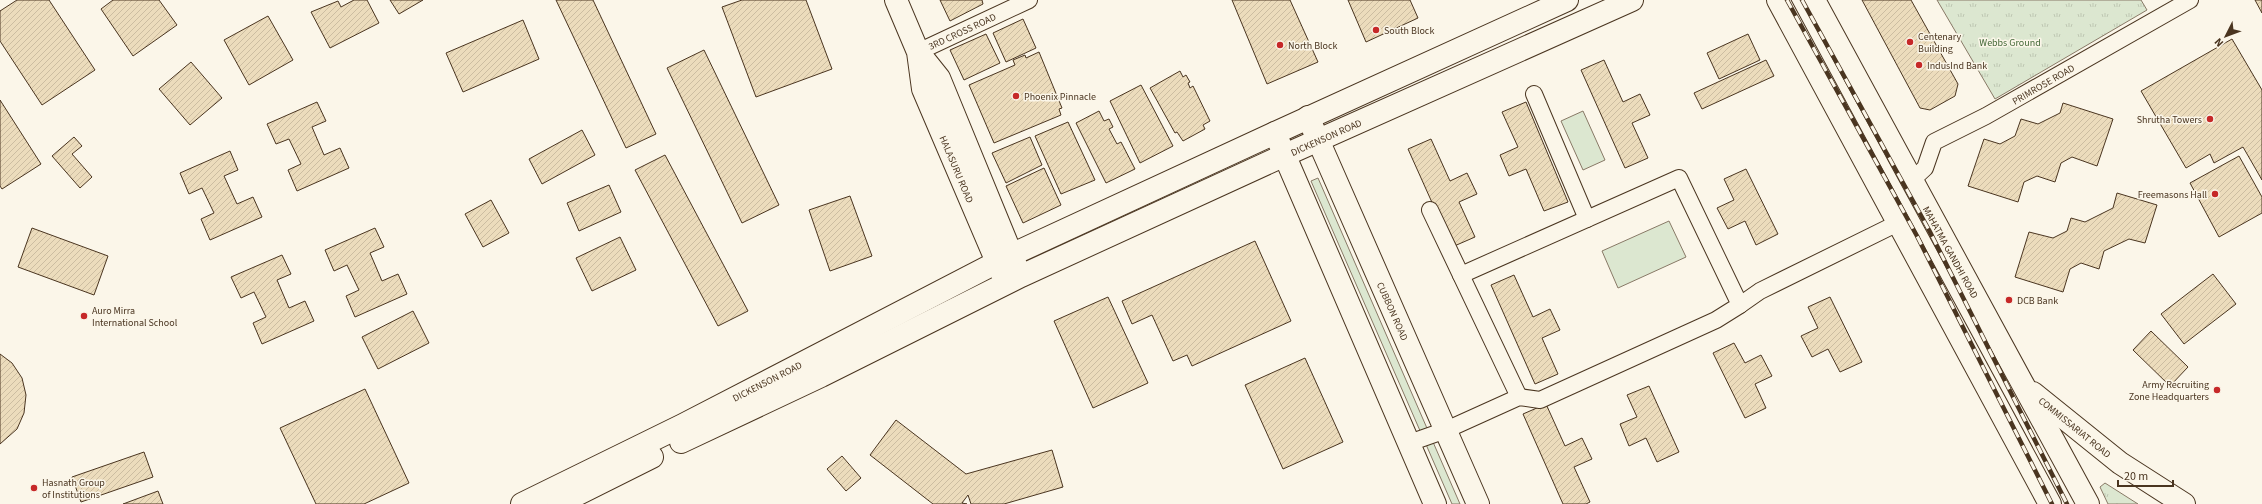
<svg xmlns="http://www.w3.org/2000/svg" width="2262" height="504" viewBox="0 0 2262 504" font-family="'Source Sans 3',sans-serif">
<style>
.grass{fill:#dce7d0;stroke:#887966}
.park{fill:url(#park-tufts);stroke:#887966}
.building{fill:url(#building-hatch);stroke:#4a3520}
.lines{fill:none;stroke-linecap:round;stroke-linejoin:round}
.street-casing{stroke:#4a3520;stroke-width:18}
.secondary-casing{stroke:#4a3520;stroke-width:24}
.primary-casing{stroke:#4a3520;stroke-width:24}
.street{stroke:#fbf6e9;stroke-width:16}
.secondary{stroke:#fbf6e9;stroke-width:22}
.primary{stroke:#fbf6e9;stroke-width:22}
.rail-casing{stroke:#4a3520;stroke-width:4.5}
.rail{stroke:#fbf6e9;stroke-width:3;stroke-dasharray:9;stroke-linecap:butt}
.poi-dot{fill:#c62828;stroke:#fbf6e9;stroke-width:1.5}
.labels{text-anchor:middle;stroke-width:3;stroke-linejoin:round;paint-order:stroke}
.poi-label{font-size:10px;fill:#4a3520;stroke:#fbf6e9;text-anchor:start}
.street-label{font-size:10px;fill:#4a3520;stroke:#fbf6e9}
.park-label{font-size:10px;fill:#436837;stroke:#fbf6e9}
</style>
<defs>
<pattern id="park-tufts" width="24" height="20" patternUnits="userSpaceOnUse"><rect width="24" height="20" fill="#dce7d0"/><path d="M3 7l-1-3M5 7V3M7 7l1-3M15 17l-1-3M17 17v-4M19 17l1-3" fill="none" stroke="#bec7b2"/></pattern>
<pattern id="building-hatch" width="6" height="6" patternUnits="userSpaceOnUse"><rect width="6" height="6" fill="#ecdcbc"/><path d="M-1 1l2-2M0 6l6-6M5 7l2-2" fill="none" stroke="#ccbda1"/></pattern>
</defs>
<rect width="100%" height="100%" fill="#fbf6e9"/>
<g class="grass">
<polygon points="1583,111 1605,160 1583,170 1561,121"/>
<polygon points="1318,178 1460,504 1452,504 1311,181"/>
<polygon points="1669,221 1686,257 1618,288 1602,251"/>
</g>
<g class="park">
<polygon points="1937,0 2141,0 2147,10 1995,99"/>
<polygon points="2105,483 2138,504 2108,504 2100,487"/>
</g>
<g class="building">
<polygon points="17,0 49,0 95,70 42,105 0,41 0,11"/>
<polygon points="113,0 159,0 177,25 133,56 101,9"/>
<polygon points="354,0 367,0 379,23 330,48 311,12 338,1 341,7"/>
<polygon points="390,0 423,0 399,14"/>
<polygon points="556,0 593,0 656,134 626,148"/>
<polygon points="742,0 806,0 832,69 756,97 722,7"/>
<polygon points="940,0 982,0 983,4 950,21"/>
<polygon points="1232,0 1290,0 1318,62 1267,84"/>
<polygon points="1348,0 1410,0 1418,18 1366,42"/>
<polygon points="1862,0 1911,0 1958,84 1955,96 1930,110 1920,108"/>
<polygon points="2255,0 2262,0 2262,13"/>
<polygon points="268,16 293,60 249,85 224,40"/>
<polygon points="1023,19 1036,48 1006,62 993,33"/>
<polygon points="523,20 539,59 463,92 446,53"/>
<polygon points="986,34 1000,63 964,80 950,50"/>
<polygon points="1748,34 1760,60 1719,79 1707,53"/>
<polygon points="2232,39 2262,90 2262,180 2243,147 2214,163 2210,154 2186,168 2141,91"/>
<polygon points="704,50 779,205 742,223 667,68"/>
<polygon points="1039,52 1062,108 1059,109 1061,115 994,143 969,85 1015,65 1013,60 1025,55 1026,58"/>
<polygon points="1604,60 1623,102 1640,94 1650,115 1632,123 1648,158 1625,168 1581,70"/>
<polygon points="1766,60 1774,76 1702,109 1694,93"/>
<polygon points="191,62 222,98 190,125 159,89"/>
<polygon points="1180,71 1183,77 1186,75 1190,82 1188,83 1190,88 1193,86 1210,121 1203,125 1205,129 1183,141 1177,132 1175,133 1150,88"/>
<polygon points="1141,85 1173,146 1140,163 1110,101"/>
<polygon points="0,100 41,164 2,189 0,186"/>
<polygon points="317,102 326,121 312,127 324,155 340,148 349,168 297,191 288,170 301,164 289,139 276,144 267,124"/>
<polygon points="1526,102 1568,202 1544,211 1526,169 1509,176 1500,155 1518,147 1502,112"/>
<polygon points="2063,103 2113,119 2097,166 2072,157 2061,163 2055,182 2037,176 2024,182 2018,202 1968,186 1984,139 2000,144 2015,136 2021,119 2038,124 2060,113"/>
<polygon points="1099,111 1104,121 1109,119 1113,127 1109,129 1117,144 1121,142 1135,169 1106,183 1076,123"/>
<polygon points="1068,122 1095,180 1061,194 1035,136"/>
<polygon points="582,130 595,155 542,184 529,159"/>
<polygon points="74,137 82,146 72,154 92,177 80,188 52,156"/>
<polygon points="1030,137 1042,165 1006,183 992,153"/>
<polygon points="1431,139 1450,181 1467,173 1477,194 1459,202 1475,237 1452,247 1408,149"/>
<polygon points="230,151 238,170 224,176 237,204 253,197 262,217 210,240 201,219 214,213 202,188 189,194 180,173"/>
<polygon points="665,155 748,311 718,326 635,170"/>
<polygon points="2239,156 2262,197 2262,213 2219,237 2190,183"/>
<polygon points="1044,168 1061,205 1023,223 1006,186"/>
<polygon points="1746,169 1778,234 1756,245 1745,221 1728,229 1717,208 1734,200 1724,179"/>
<polygon points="609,185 621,212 579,231 567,203"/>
<polygon points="2117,193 2157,205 2145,243 2129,239 2104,251 2099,269 2081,263 2070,269 2063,292 2015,277 2029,232 2053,238 2067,231 2071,218 2085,222 2113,208"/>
<polygon points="850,196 872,256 830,271 809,210"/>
<polygon points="491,200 509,233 483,247 465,214"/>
<polygon points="32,228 108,256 94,295 18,267"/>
<polygon points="375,228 384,247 370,253 382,281 398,274 407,294 355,317 346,296 359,290 347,265 334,271 325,250"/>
<polygon points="620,237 636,270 592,291 576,258"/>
<polygon points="1255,241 1291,321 1192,366 1187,355 1173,361 1152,315 1132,324 1122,301"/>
<polygon points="282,255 291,274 277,280 289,308 305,301 314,321 262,344 253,323 266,317 254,292 241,298 231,277"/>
<polygon points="2213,274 2236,304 2184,344 2161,314"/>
<polygon points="1514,275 1533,317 1550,309 1560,330 1542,338 1558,374 1535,384 1491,285"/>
<polygon points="1108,297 1148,383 1093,408 1054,321"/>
<polygon points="1830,297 1862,362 1840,372 1828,349 1812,357 1801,336 1818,328 1808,307"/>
<polygon points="413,311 429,343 378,369 362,337"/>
<polygon points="2151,331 2188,367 2170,386 2133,350"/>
<polygon points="1734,343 1745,363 1761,355 1772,376 1755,384 1766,408 1745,418 1713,353"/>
<polygon points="0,354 12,363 22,378 26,395 24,413 17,429 0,444"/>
<polygon points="1305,358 1343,442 1283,469 1245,385"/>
<polygon points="1649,386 1679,452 1657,462 1646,438 1629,446 1620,424 1637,417 1627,395"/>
<polygon points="365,389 409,483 364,504 316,504 280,428"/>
<polygon points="1546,404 1565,446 1582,438 1592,459 1574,467 1590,502 1586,504 1563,504 1523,414"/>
<polygon points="896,420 966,474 1052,450 1063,487 1004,504 971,504 968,495 962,503 967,504 933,504 870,455"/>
<polygon points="144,452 153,477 81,502 72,477"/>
<polygon points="842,456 861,478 846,491 827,469"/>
<polygon points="158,491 163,504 123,504"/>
</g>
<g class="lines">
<g class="street-casing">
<g id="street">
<polyline points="918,52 1029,0"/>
<polyline points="1534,94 1587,219"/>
<polyline points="1912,180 1925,168 1934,142 1986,116 2190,0"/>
<polyline points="1430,210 1519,397"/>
<polyline points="1740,305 1760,291 1898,223"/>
<polyline points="1409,443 1446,430 1519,397 1540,400 1716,320 1740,305 1679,178 1461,275"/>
</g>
</g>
<g class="secondary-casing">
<g id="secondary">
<polyline points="896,0 918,52 923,89 1003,276"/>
<polyline points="919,53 939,78 1017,268"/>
<polyline points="681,442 821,376 1021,276 1285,155"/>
<polyline points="522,504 683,425 1011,255 1275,133"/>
<polyline points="558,504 652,457"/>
</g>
</g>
<g class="primary-casing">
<g id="primary">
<polyline points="1778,0 2050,504"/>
<polyline points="1814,0 2088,504"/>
<polyline points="1308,117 1478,504"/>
<polyline points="1285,155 1632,0"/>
<polyline points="2033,393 2120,463 2184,504"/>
<polyline points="1435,504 1275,133 1567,0"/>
</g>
</g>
<use href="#street" class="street"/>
<use href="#secondary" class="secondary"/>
<use href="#primary" class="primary"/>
<g class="rail-casing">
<g id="rail">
<polyline points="1787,0 1917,236 2052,504"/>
<polyline points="1802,0 1929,230 2067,504"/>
</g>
</g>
<use href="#rail" class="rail"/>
</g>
<g class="poi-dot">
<circle cx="1376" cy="30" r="4"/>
<circle cx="1910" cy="42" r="4"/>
<circle cx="1280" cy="45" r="4"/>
<circle cx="1919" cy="65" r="4"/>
<circle cx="1016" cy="96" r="4"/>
<circle cx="2210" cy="119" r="4"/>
<circle cx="2215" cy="194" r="4"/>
<circle cx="2009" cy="300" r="4"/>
<circle cx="84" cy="316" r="4"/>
<circle cx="2217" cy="390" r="4"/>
<circle cx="34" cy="488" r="4"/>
</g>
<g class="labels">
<g class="poi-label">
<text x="1384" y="34">South Block</text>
<text x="1918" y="40">Centenary<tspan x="1918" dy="12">Building</tspan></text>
<text x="1288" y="49">North Block</text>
<text x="1927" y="69">IndusInd Bank</text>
<text x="1024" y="100">Phoenix Pinnacle</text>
<text x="2202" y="123" text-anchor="end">Shrutha Towers</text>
<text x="2207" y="198" text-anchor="end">Freemasons Hall</text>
<text x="2017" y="304">DCB Bank</text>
<text x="92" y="314">Auro Mirra<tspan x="92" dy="12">International School</tspan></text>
<text x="2209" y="388" text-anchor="end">Army Recruiting<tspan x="2209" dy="12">Zone Headquarters</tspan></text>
<text x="42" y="486">Hasnath Group<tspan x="42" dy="12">of Institutions</tspan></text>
</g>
<g class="street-label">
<text transform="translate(962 31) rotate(-25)" y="4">3RD CROSS ROAD</text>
<text transform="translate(2043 84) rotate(-30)" y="4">PRIMROSE ROAD</text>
<text transform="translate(1326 137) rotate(-24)" y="4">DICKENSON ROAD</text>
<text transform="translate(957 169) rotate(67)" y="4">HALASURU ROAD</text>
<text transform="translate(1951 252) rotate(61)" y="4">MAHATMA GANDHI ROAD</text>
<text transform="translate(1393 311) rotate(66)" y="4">CUBBON ROAD</text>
<text transform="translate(767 381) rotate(-27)" y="4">DICKENSON ROAD</text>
<text transform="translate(2075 427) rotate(39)" y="4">COMMISSARIAT ROAD</text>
</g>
<g class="park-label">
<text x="2010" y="46">Webbs Ground</text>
</g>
</g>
<g transform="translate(2226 36) rotate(228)" stroke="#fbf6e9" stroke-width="3" paint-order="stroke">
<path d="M0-3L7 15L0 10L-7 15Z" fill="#4a3520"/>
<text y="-6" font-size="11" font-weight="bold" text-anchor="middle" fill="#4a3520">N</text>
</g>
<path d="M2118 480v6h55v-6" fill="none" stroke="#4a3520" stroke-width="2"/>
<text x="2124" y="480" font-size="12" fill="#4a3520" stroke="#fbf6e9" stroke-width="3" paint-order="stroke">20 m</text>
</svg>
